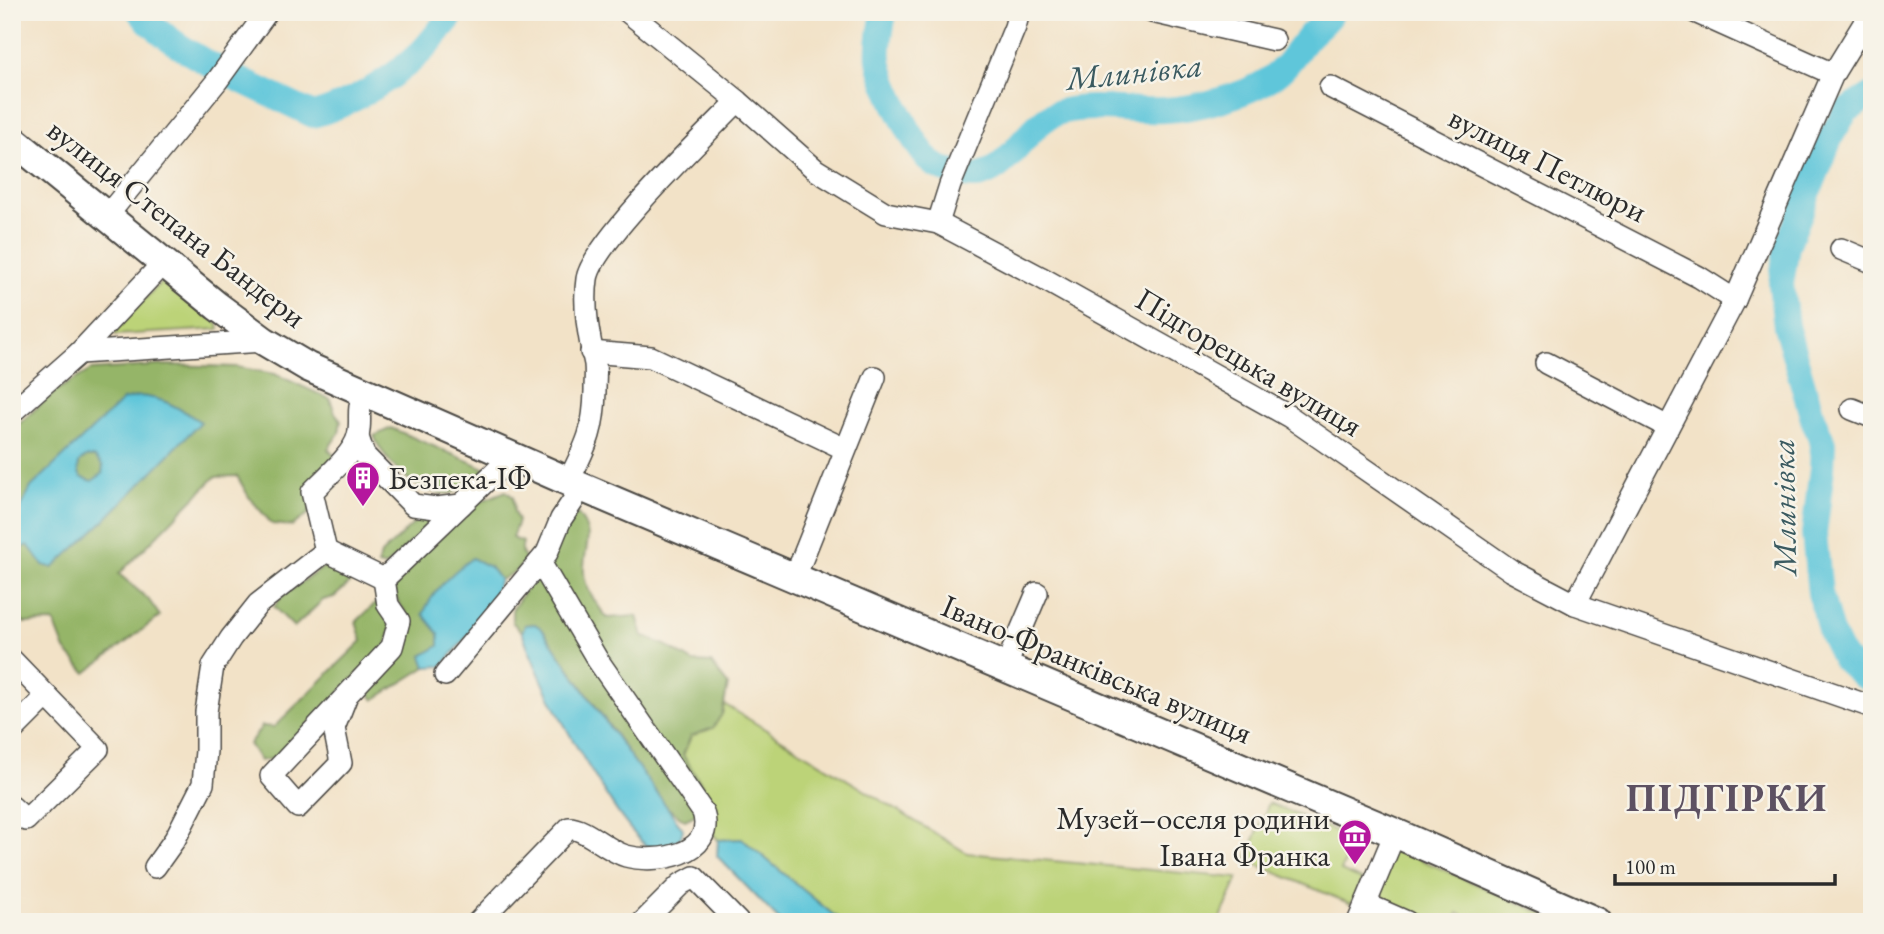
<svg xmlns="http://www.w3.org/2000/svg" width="1884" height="934" viewBox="0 0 1884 934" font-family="'EB Garamond',serif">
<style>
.green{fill:#bcd378;stroke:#747f52;stroke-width:2}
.forest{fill:#95b568;stroke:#60704a;stroke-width:2}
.water{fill:#5ec6da;stroke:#447882;stroke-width:2;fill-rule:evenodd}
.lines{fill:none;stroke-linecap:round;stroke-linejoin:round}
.river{stroke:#5ec6da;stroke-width:26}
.minor-casing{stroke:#494642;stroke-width:24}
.major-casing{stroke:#494642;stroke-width:32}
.minor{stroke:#fff;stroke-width:21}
.major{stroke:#fff;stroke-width:28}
.labels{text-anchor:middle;stroke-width:5;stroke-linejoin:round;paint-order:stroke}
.street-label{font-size:32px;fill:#2b2b2b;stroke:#f7f3e8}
.poi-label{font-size:32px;fill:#2b2b2b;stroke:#f7f3e8;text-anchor:start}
.water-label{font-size:33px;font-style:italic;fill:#3a5a60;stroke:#f7f3e8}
.district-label{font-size:38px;font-weight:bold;letter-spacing:2px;fill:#5d5162;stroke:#f7f3e8}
</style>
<rect width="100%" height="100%" fill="#f7f3e8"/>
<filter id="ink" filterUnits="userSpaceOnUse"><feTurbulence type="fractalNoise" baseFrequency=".0143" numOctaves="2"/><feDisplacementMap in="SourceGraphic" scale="14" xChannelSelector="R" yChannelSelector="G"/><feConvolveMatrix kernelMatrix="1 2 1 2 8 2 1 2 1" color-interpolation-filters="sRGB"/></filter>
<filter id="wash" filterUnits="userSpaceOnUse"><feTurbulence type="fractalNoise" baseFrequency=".00686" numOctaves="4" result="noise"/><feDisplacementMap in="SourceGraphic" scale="28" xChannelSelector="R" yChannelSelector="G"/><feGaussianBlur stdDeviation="1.57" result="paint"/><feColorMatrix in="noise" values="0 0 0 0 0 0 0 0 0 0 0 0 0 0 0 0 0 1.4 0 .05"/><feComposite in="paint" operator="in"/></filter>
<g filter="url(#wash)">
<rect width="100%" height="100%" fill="#f2e2c7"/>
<g class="green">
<polygon points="162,281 168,282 218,324 219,329 116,335 115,330"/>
<polygon points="724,704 967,853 1238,878 1219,922 842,922 742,839 718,840 697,814 683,755 691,736 722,714"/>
<polygon points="1269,803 1354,839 1341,871 1362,880 1351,904 1246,860"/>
<polygon points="1390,846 1562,922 1478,922 1458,913 1454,922 1407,922 1366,904"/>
</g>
<g class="forest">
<polygon points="166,365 237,367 275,374 330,399 335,413 341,420 339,433 328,449 337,459 308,514 292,526 272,524 249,497 237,476 215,477 119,574 148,599 160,616 86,673 65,650 54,622 24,623 12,613 12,430 57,390 91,370"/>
<path d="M391 428 487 469C475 478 464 491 450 493 419 497 384 462 374 436Z"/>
<polygon points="506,491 513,497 514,512 518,521 512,538 523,542 521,551 526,560 516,571 500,580 490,567 439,634 439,646 422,656 426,667 374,700 365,688 401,649 410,634 410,619 397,600 392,582 474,504"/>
<polygon points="426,512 441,514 385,567 378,565 381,554"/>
<path d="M577 513C597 537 583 546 584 572 584 588 598 606 607 618L637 616 643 636 665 645 693 662 711 663 728 685 722 714 713 728 691 736 683 755 709 796 697 814 685 820 665 806 542 629 535 624 525 625 522 632 512 622V610Z"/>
<polygon points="331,562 350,570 349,584 334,597 323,600 294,627 274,607 282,596"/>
<polygon points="377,602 393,623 386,646 276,758 260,761 249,744 262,726 274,727 362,641 356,622"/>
</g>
<g class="water">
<path d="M140 396C165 398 180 409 201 422L105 520 53 568 43 565 28 545 13 552 12 526 31 487 123 400ZM87 457H95L103 466 102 474 92 481 81 477C76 468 78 460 87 457Z"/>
<path d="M472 558 490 567 500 580C489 613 464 641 442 666L426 667 422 656 439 646V634L423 614C433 590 451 573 472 558Z"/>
<path d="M535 624 542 629 619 741 683 829 681 837 664 849 651 850C627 830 612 804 595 777 566 731 541 684 522 632L525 625Z"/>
<polygon points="742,839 842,922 781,922 717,856 718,840"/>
</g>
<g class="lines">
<g class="river">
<path d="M140 12C178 57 260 88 313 115 350 105 393 79 421 52 431 42 440 29 449 19L452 12"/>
<path d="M884 12C882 27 877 45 879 60 882 82 915 148 932 163 940 170 972 179 982 175 1016 164 1029 118 1064 111 1098 104 1131 112 1165 110 1195 109 1247 95 1271 78 1288 68 1297 49 1310 35 1318 27 1327 21 1332 12"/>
<polyline points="1872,95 1846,111 1831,136 1787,246 1781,284 1786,326 1813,419 1823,443 1822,468 1814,534 1820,593 1831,633 1843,658 1863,676 1872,679"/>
</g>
</g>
</g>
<g filter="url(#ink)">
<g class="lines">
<g class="minor-casing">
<g id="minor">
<polyline points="628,12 738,101 816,170 886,213 938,223 1040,277 1290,417 1512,571 1575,604 1872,707"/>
<polyline points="1152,12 1274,40"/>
<polyline points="1695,12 1833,74"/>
<polyline points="1330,87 1699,277 1735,300"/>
<polyline points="106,217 217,81 267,12"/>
<polyline points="938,223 950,185 1015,27 1019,12"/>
<polyline points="1841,249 1872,262"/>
<polyline points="591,352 651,357 845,449"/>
<polyline points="79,353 264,341"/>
<polyline points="1546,363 1668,427"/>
<polyline points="1852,409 1872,417"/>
<polyline points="12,412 79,353 164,262"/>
<polyline points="358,437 364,455 413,505 436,508 461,505"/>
<path d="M568 482C586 445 594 433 595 391 595 382 596 373 595 364 589 337 583 307 587 279 592 243 708 132 738 101"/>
<path d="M326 551 312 492C325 478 353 455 358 436 362 420 356 410 364 392"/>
<polyline points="795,577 875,377"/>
<polyline points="1575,604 1735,300 1833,74 1871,12"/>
<polyline points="12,660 98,749 26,820 12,807"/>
<polyline points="1005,668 1037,593"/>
<polyline points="445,675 547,553 561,519 573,501 579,486"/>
<polyline points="347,695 334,728 341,763 298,807 271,776 392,647 399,621 388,605 384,579"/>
<polyline points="12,731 47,696"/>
<polyline points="155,867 175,839 203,784 206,751 206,712 213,666 231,638 258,604 326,551 384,579 512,456"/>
<polyline points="1366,904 1407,922"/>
<path d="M478 922 569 828C586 828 607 851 626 856 656 864 717 855 703 812L597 659 540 562"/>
<polyline points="643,922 681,884 694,877 738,922"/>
<polyline points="1358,922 1395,833"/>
</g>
</g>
<g class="major-casing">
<polyline id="major" points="12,139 217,306 264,341 308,367 579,486 1395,833 1597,922"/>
</g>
<use href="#minor" class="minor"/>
<use href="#major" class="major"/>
</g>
</g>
<defs>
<g id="building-pin" transform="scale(1.75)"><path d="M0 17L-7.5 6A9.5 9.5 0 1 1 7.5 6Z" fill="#b5179e" stroke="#f7f3e8"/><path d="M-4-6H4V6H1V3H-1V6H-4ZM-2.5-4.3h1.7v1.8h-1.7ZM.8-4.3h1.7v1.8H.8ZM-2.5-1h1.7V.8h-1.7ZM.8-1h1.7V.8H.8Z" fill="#fff"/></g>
<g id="museum-pin" transform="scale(1.75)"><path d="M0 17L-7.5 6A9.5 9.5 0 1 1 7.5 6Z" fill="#b5179e" stroke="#f7f3e8"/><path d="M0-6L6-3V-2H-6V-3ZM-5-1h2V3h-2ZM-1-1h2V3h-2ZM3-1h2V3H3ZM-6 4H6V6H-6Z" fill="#fff"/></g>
</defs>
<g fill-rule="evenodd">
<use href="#building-pin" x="363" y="478"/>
<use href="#museum-pin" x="1355" y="836"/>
</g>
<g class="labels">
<g class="street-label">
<text transform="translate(1548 164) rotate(27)" y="11">вулиця Петлюри</text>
<text transform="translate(177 223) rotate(38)" y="11">вулиця Степана Бандери</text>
<text transform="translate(1249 362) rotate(31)" y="11">Підгорецька вулиця</text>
<text transform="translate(1097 669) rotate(23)" y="11">Івано-Франківська вулиця</text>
</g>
<g class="poi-label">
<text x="388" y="489">Безпека-ІФ</text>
<text x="1330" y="829" text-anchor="end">Музей–оселя родини<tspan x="1330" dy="37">Івана Франка</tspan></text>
</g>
<g class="water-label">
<text transform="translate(1134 71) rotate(-6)" y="12">Млинівка</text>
<text transform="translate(1783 507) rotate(-91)" y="12">Млинівка</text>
</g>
<g class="district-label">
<text x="1727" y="811">ПІДГІРКИ</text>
</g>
</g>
<rect width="1884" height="934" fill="none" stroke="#f7f3e8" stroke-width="42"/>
<path d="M1615 874v10h220v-10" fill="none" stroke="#2b2b2b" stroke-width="3.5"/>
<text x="1625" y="874" font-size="21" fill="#2b2b2b" stroke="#f7f3e8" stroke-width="5" paint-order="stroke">100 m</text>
</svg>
